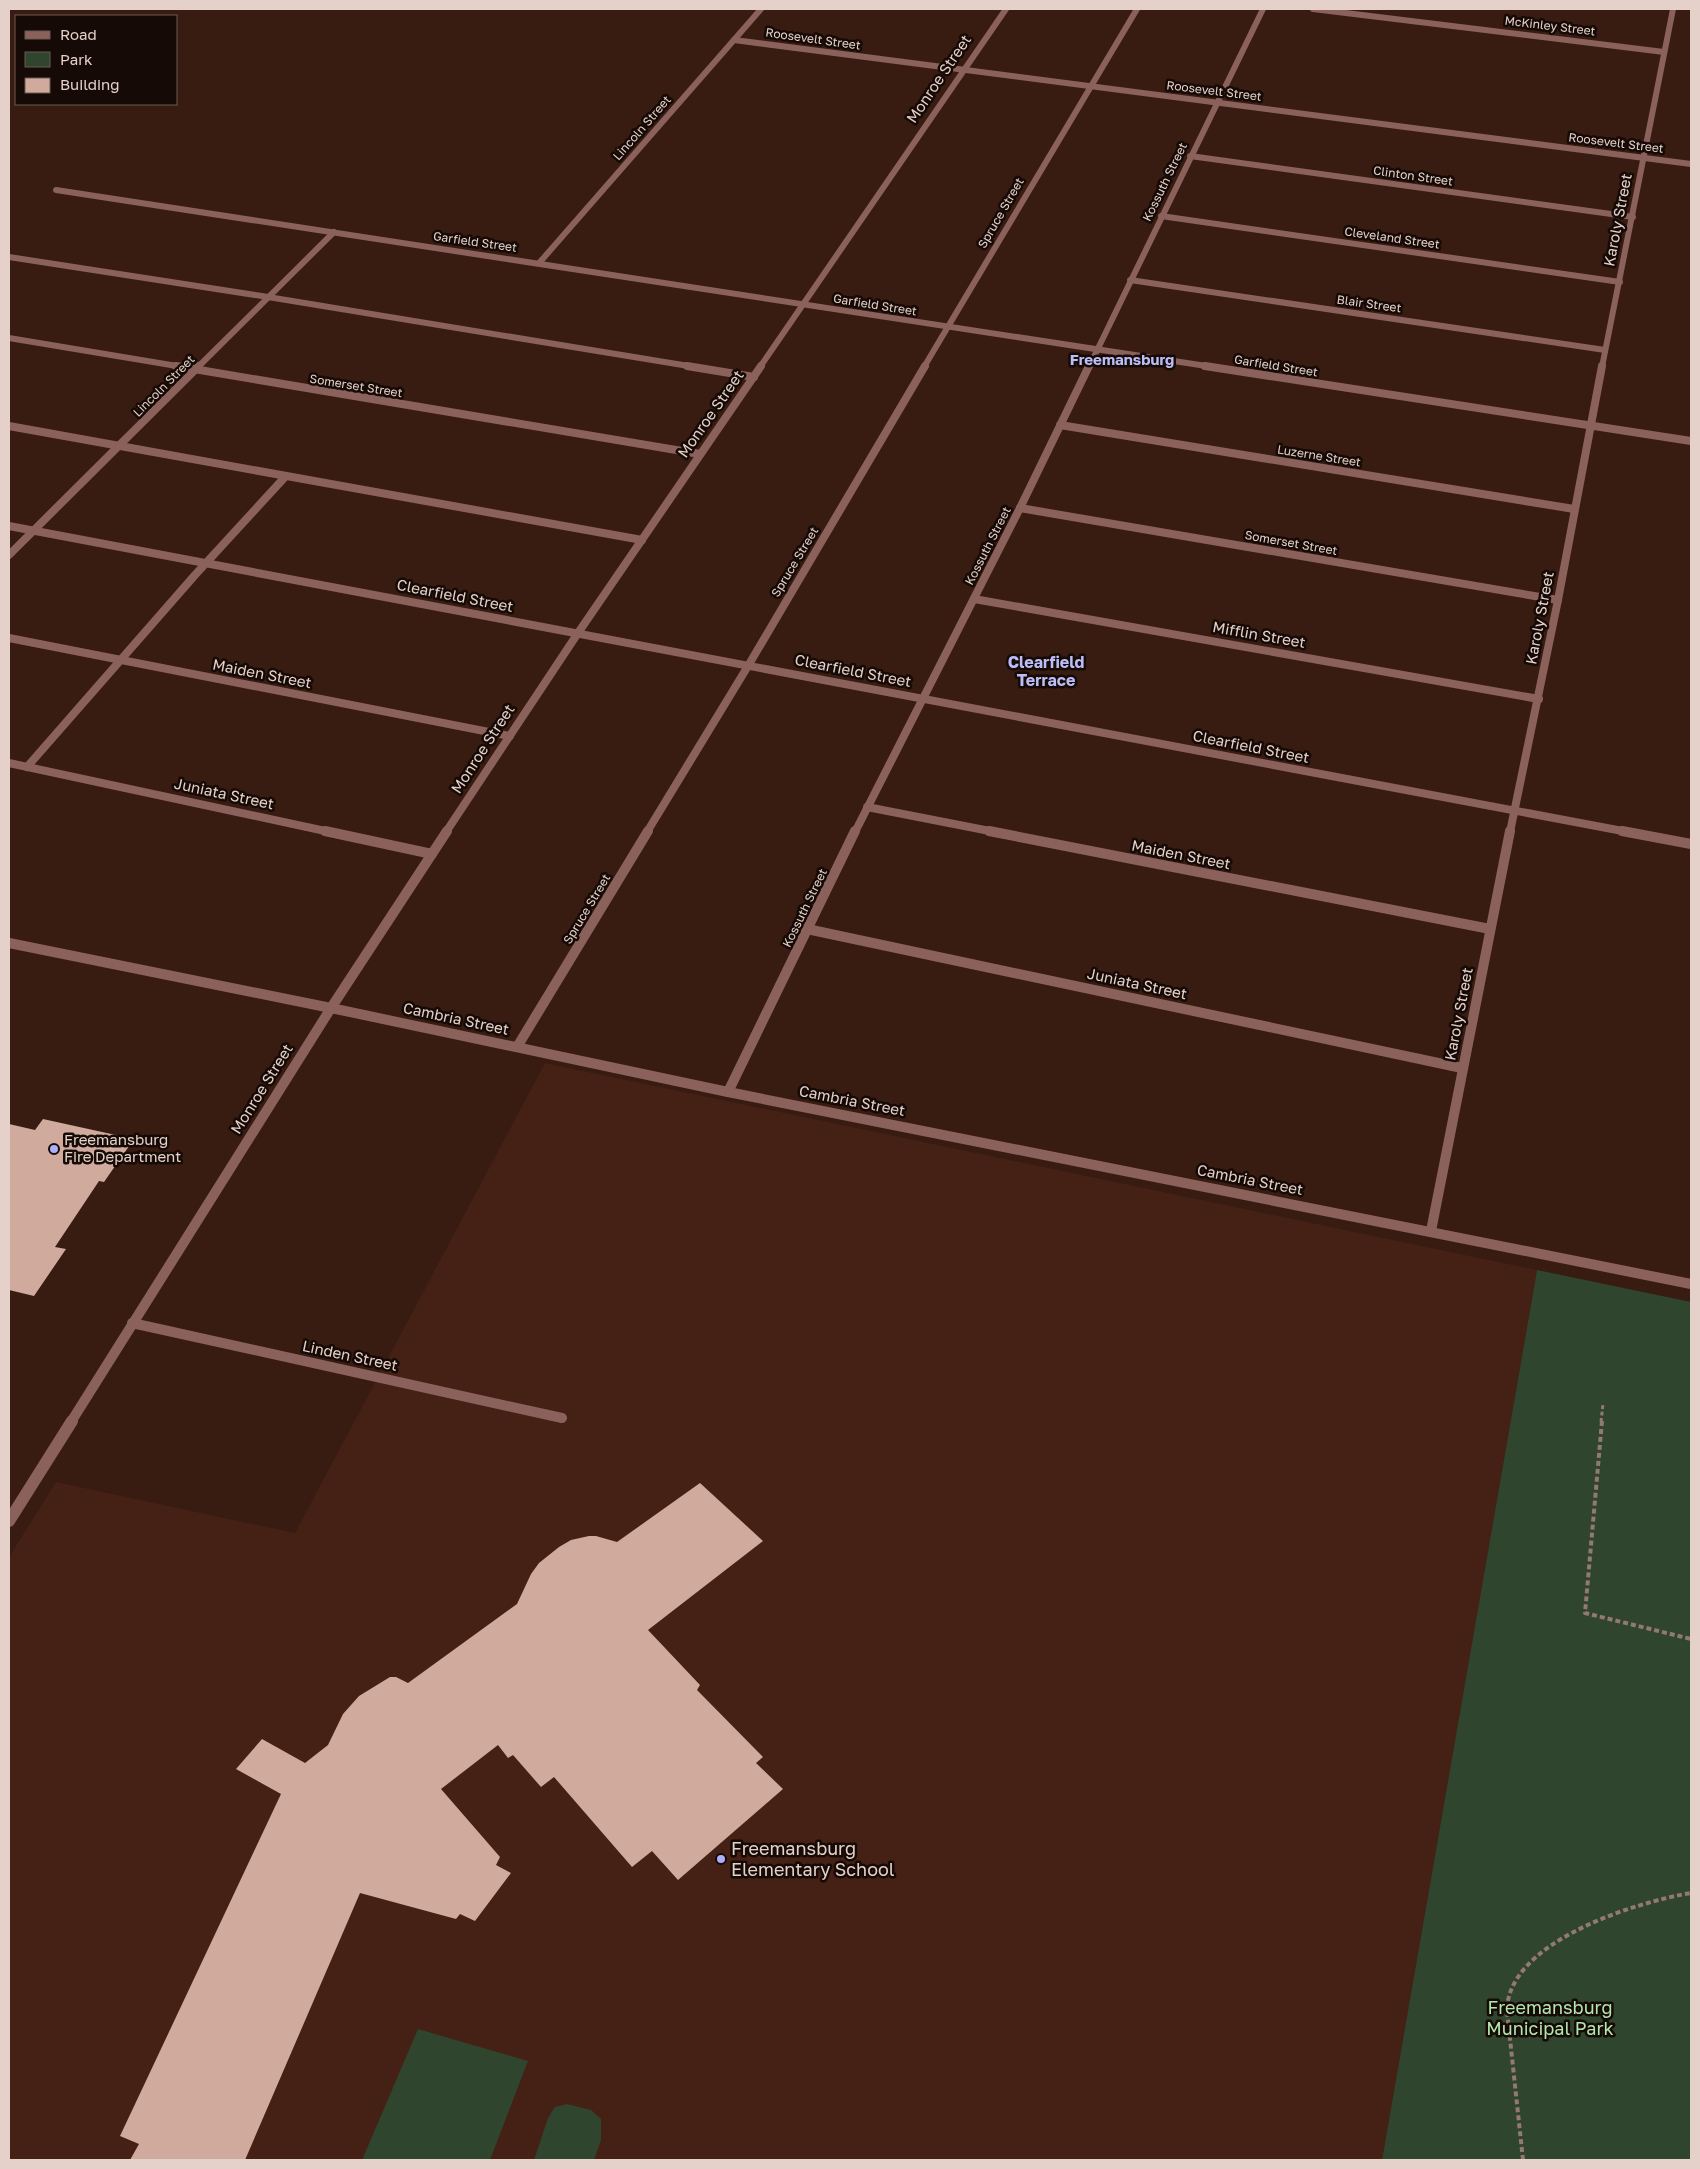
<svg xmlns="http://www.w3.org/2000/svg" width="1700" height="2169" viewBox="0 0 1700 2169" font-family="'Golos Text',sans-serif">
<style>
.built{fill:#442114}
.green{fill:#2f452d}
.building{fill:#d0aa9d}
.lines{fill:none;stroke-linecap:round;stroke-linejoin:round}
.path-far1{stroke:#927971;stroke-width:3;stroke-dasharray:4 2.5;stroke-linecap:butt}
.path{stroke:#927971;stroke-width:4;stroke-dasharray:5 3;stroke-linecap:butt}
.service-far2{stroke:#8b615b;stroke-width:6}
.service-far1{stroke:#8b615b;stroke-width:8}
.service{stroke:#8b615b;stroke-width:10}
.minor-far3{stroke:#8b615b;stroke-width:6}
.minor-far2{stroke:#8b615b;stroke-width:8}
.minor-far1{stroke:#8b615b;stroke-width:10}
.minor{stroke:#8b615b;stroke-width:12}
.tertiary{stroke:#8b615b;stroke-width:10}
.poi-dot{fill:#adaffb;stroke:#160a06;stroke-width:2}
.labels{text-anchor:middle;stroke-width:5;stroke-linejoin:round;paint-order:stroke}
.far-street-label{font-size:12px;fill:#e5d1ca;stroke:#160a06}
.street-label{font-size:15px;fill:#e5d1ca;stroke:#160a06}
.far-quarter-label{font-size:15px;font-weight:bold;fill:#bbbdf6;stroke:#160a06}
.poi-label{font-size:15px;fill:#e5d1ca;stroke:#160a06;text-anchor:start}
.neighbourhood-label{font-size:16px;font-weight:bold;fill:#bbbdf6;stroke:#160a06}
.near-poi-label{font-size:18px;fill:#e5d1ca;stroke:#160a06;text-anchor:start}
.near-park-label{font-size:18px;fill:#b3e7ad;stroke:#160a06}
</style>
<rect width="100%" height="100%" fill="#381b11"/>
<polygon class="built" points="545,1063 1537,1270 1382,2160 9,2160 9,1557 56,1482 295,1533"/>
<g class="green">
<polygon points="1537,1270 1691,1302 1691,2160 1382,2160"/>
<polygon points="418,2029 528,2061 490,2160 362,2160"/>
<polygon points="567,2104 591,2110 601,2119 601,2140 594,2160 534,2160 548,2118 555,2107"/>
</g>
<g class="building">
<polygon points="43,1119 134,1139 104,1182 99,1181 55,1247 66,1249 34,1296 9,1290 9,1124 35,1130"/>
<polygon points="700,1483 763,1541 648,1630 700,1685 697,1690 763,1757 756,1763 783,1789 678,1880 652,1851 632,1867 554,1777 541,1787 513,1755 508,1758 498,1745 441,1789 500,1857 496,1865 511,1873 475,1921 460,1914 456,1919 360,1893 245,2160 130,2160 139,2144 120,2136 281,1794 236,1769 262,1739 305,1763 328,1745 343,1714 359,1696 390,1677 396,1677 408,1683 517,1604 531,1574 539,1563 559,1547 571,1540 589,1536 596,1536 617,1542"/>
</g>
<g class="lines">
<polyline class="path-far1" points="1601,1422 1603,1404"/>
<g class="path">
<polyline points="1602,1421 1585,1613 1691,1639"/>
<path d="M1523 2160 1507 2011C1507 1942 1636 1902 1691 1893"/>
</g>
<g class="service-far2">
<polyline points="1190,156 1633,217"/>
<polyline points="9,257 268,297 695,367"/>
<polyline points="1130,280 1605,350"/>
<polyline points="924,367 1137,9"/>
</g>
<g class="service-far1">
<polyline points="687,366 754,377"/>
<polyline points="1060,425 1574,509"/>
<polyline points="9,426 642,540"/>
<polyline points="974,599 1539,699"/>
<polyline points="9,638 510,736"/>
<polyline points="27,767 195,575 285,477"/>
<polyline points="867,807 995,832"/>
<polyline points="647,832 748,666 925,366"/>
</g>
<g class="service">
<polyline points="989,831 1490,929"/>
<polyline points="517,1047 648,831"/>
</g>
<g class="minor-far3">
<polyline points="1313,9 1664,52"/>
<polyline points="734,40 1691,164"/>
<polyline points="56,190 1213,367"/>
<polyline points="1161,216 1620,282"/>
<polyline points="540,262 761,9"/>
<polyline points="9,338 183,367"/>
<polyline points="198,367 334,232"/>
<polyline points="760,367 1006,9"/>
<polyline points="1089,367 1263,9"/>
<polyline points="1602,367 1673,9"/>
</g>
<g class="minor-far2">
<polyline points="176,366 700,454"/>
<polyline points="1205,366 1691,441"/>
<polyline points="1020,508 1558,600"/>
<polyline points="9,526 1628,832"/>
<polyline points="9,555 199,366"/>
<polyline points="9,763 330,832"/>
<polyline points="446,832 578,633 761,366"/>
<polyline points="855,832 1020,508 1089,366"/>
<polyline points="1510,832 1558,600 1602,366"/>
</g>
<g class="minor-far1">
<polyline points="325,831 432,854"/>
<polyline points="1622,831 1691,844"/>
<polyline points="807,929 1462,1068"/>
<polyline points="728,1092 855,831"/>
<polyline points="1431,1231 1510,831"/>
<polyline points="132,1323 562,1418"/>
<polyline points="71,1422 331,1008 447,831"/>
</g>
<polyline class="minor" points="9,1521 72,1421"/>
<polyline class="tertiary" points="9,943 331,1008 728,1092 1691,1284"/>
</g>
<g class="poi-dot">
<circle cx="54" cy="1149" r="5"/>
<circle cx="721" cy="1859" r="5"/>
</g>
<g class="labels">
<g class="far-street-label">
<text transform="translate(1550 26) rotate(7)" y="4">McKinley Street</text>
<text transform="translate(813 39) rotate(8)" y="4">Roosevelt Street</text>
<text transform="translate(1214 91) rotate(7)" y="4">Roosevelt Street</text>
<text transform="translate(642 128) rotate(-49)" y="4">Lincoln Street</text>
<text transform="translate(1616 143) rotate(7)" y="4">Roosevelt Street</text>
<text transform="translate(1413 176) rotate(8)" y="4">Clinton Street</text>
<text transform="translate(1165 182) rotate(-64)" y="4">Kossuth Street</text>
<text transform="translate(1001 213) rotate(-60)" y="4">Spruce Street</text>
<text transform="translate(1392 238) rotate(8)" y="4">Cleveland Street</text>
<text transform="translate(475 242) rotate(8)" y="4">Garfield Street</text>
<text transform="translate(1369 304) rotate(8)" y="4">Blair Street</text>
<text transform="translate(875 305) rotate(9)" y="4">Garfield Street</text>
<text transform="translate(1276 366) rotate(9)" y="4">Garfield Street</text>
<text transform="translate(164 386) rotate(-45)" y="4">Lincoln Street</text>
<text transform="translate(356 386) rotate(9)" y="4">Somerset Street</text>
<text transform="translate(1319 456) rotate(9)" y="4">Luzerne Street</text>
<text transform="translate(1291 543) rotate(10)" y="4">Somerset Street</text>
<text transform="translate(988 546) rotate(-63)" y="4">Kossuth Street</text>
<text transform="translate(795 562) rotate(-59)" y="4">Spruce Street</text>
<text transform="translate(805 908) rotate(-64)" y="4">Kossuth Street</text>
<text transform="translate(587 909) rotate(-59)" y="4">Spruce Street</text>
</g>
<g class="street-label">
<text transform="translate(939 79) rotate(-56)" y="5">Monroe Street</text>
<text transform="translate(1618 220) rotate(-79)" y="5">Karoly Street</text>
<text transform="translate(711 414) rotate(-55)" y="5">Monroe Street</text>
<text transform="translate(455 596) rotate(11)" y="5">Clearfield Street</text>
<text transform="translate(1540 618) rotate(-79)" y="5">Karoly Street</text>
<text transform="translate(1259 635) rotate(10)" y="5">Mifflin Street</text>
<text transform="translate(853 671) rotate(11)" y="5">Clearfield Street</text>
<text transform="translate(262 674) rotate(11)" y="5">Maiden Street</text>
<text transform="translate(1251 747) rotate(11)" y="5">Clearfield Street</text>
<text transform="translate(483 749) rotate(-57)" y="5">Monroe Street</text>
<text transform="translate(224 794) rotate(12)" y="5">Juniata Street</text>
<text transform="translate(1181 855) rotate(11)" y="5">Maiden Street</text>
<text transform="translate(1137 984) rotate(12)" y="5">Juniata Street</text>
<text transform="translate(1459 1014) rotate(-79)" y="5">Karoly Street</text>
<text transform="translate(456 1019) rotate(12)" y="5">Cambria Street</text>
<text transform="translate(262 1089) rotate(-58)" y="5">Monroe Street</text>
<text transform="translate(852 1101) rotate(11)" y="5">Cambria Street</text>
<text transform="translate(1250 1180) rotate(11)" y="5">Cambria Street</text>
<text transform="translate(350 1356) rotate(12)" y="5">Linden Street</text>
</g>
<g class="far-quarter-label">
<text x="1122" y="365">Freemansburg</text>
</g>
<g class="poi-label">
<text x="64" y="1145">Freemansburg<tspan x="64" dy="17">Fire Department</tspan></text>
</g>
<g class="neighbourhood-label">
<text x="1046" y="668">Clearfield<tspan x="1046" dy="18">Terrace</tspan></text>
</g>
<g class="near-poi-label">
<text x="731" y="1855">Freemansburg<tspan x="731" dy="21">Elementary School</tspan></text>
</g>
<g class="near-park-label">
<text x="1550" y="2014">Freemansburg<tspan x="1550" dy="21">Municipal Park</tspan></text>
</g>
</g>
<rect width="1700" height="2169" fill="none" stroke="#e5d1ca" stroke-width="20"/>
<rect x="15" y="15" width="162" height="90" fill="#160a06" stroke="#695a54"/>
<rect x="25" y="31" width="25" height="8" fill="#8b615b" stroke="#695a54"/>
<text x="60" y="40" font-size="15" fill="#e5d1ca">Road</text>
<rect x="25" y="52" width="25" height="15" fill="#2f452d" stroke="#695a54"/>
<text x="60" y="65" font-size="15" fill="#e5d1ca">Park</text>
<rect x="25" y="78" width="25" height="15" fill="#d0aa9d" stroke="#695a54"/>
<text x="60" y="90" font-size="15" fill="#e5d1ca">Building</text>
</svg>
